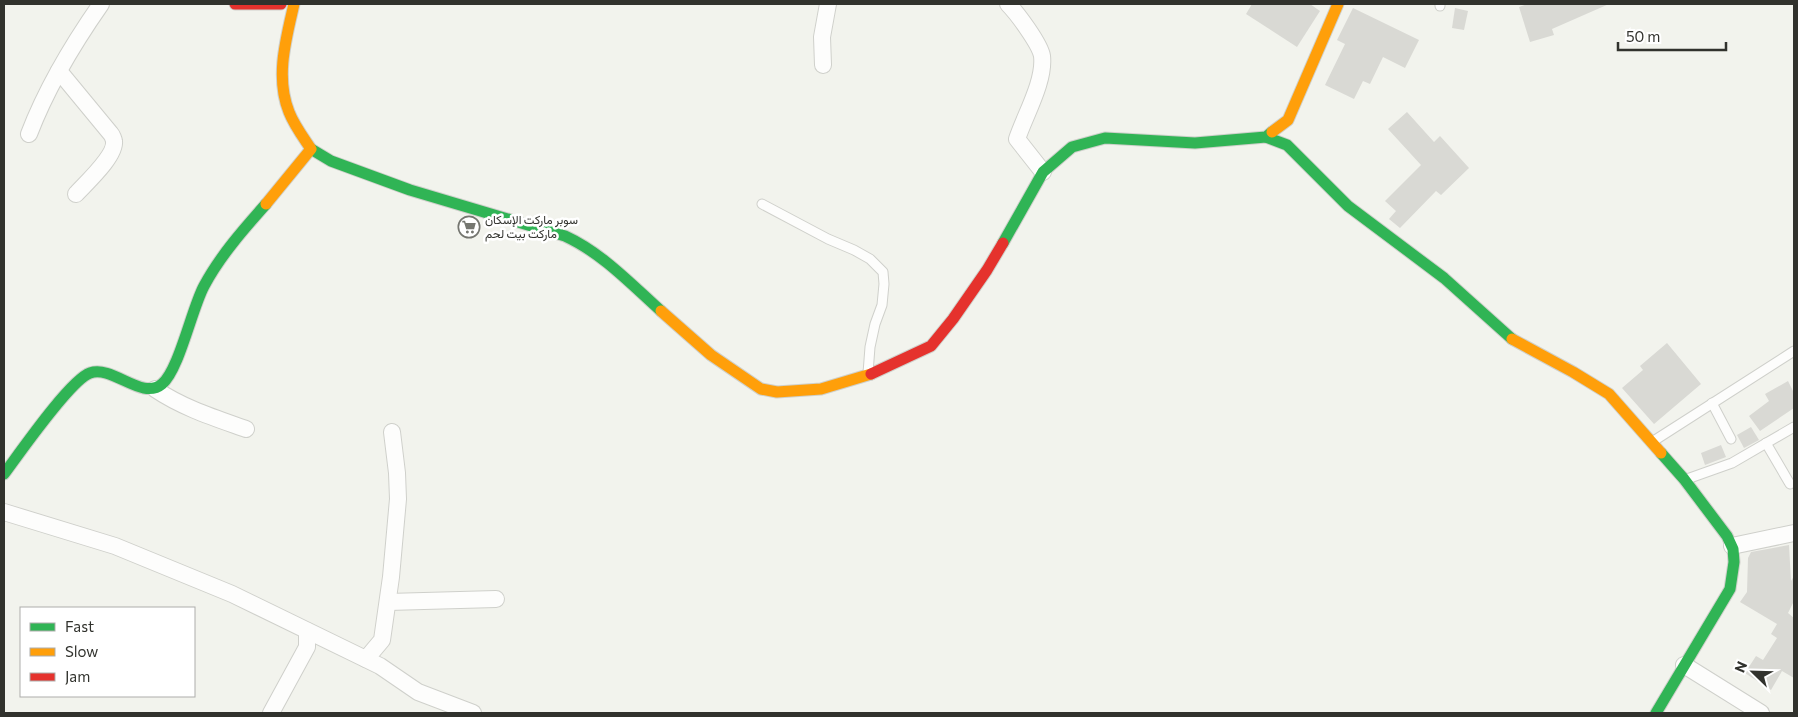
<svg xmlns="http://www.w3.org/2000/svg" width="1798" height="717" viewBox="0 0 1798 717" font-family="Commissioner,Vazirmatn,sans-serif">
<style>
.building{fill:#d9d9d4}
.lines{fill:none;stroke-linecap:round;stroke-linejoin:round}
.lane-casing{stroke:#cfd0cb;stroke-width:11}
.street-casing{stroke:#cfd0cb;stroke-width:18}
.fast-casing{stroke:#cfd0cb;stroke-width:13}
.slow-casing{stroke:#cfd0cb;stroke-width:13}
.jam-casing{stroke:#cfd0cb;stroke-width:13}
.lane{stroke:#fdfdfc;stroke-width:9}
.street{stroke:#fdfdfc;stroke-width:16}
.fast{stroke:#30b455;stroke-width:11}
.slow{stroke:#ff9f0a;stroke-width:11}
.jam{stroke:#e5322d;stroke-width:11}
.labels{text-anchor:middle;stroke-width:5;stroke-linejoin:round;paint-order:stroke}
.poi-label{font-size:12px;fill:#31322d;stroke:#fff;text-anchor:start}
</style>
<rect width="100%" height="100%" fill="#f2f3ed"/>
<g class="building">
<polygon points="1252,4 1310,4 1320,11 1297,47 1246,14"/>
<polygon points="1527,4 1609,4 1552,29 1554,35 1530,42 1519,7"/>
<polygon points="1353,8 1419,40 1405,68 1383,57 1370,84 1363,81 1354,99 1325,85 1345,44 1337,40"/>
<polygon points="1455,8 1468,11 1464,30 1452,28"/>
<polygon points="1407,112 1434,142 1440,136 1469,168 1441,195 1436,191 1400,228 1389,219 1396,211 1385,201 1421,165 1388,129"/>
<polygon points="1667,343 1701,384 1654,424 1622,388 1643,370 1640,366"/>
<polygon points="1788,381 1794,393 1794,408 1760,431 1749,416 1769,401 1765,394"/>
<polygon points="1751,427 1759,440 1744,448 1737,435"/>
<polygon points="1721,445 1726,457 1705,465 1701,453"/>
<polygon points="1789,545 1791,581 1794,576 1794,601 1788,613 1794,618 1794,678 1782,671 1771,690 1745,673 1756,656 1763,660 1777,638 1771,634 1777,624 1740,602 1747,592 1748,558 1751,552"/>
</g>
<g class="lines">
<g class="lane-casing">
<g id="lane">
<polyline points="1440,6 1440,4"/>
<polyline points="762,204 828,239 854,250 870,259 883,272 884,284 882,305 875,324 870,347 868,373"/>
<polyline points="1712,403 1731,439"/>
<polyline points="1652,442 1794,351"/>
<polyline points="1766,443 1790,484"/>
<polyline points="1687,479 1732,463 1794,427"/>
</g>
</g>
<g class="street-casing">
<g id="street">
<path d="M1008 4C1017 13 1040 44 1042 56 1045 81 1025 115 1017 139L1043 172"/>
<polyline points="823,65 822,37 828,4"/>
<path d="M59 71 111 134C112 135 114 140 114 141 116 156 86 183 76 194"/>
<path d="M29 134C47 87 73 44 101 4"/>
<path d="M155 389C183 408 215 418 246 429"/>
<polyline points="4,512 115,546 232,594 380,666 418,692 473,713"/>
<polyline points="1732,546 1794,533"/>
<polyline points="388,602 496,599"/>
<polyline points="366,659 382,640 391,577 398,499 397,473 392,432"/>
<polyline points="1684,665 1761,713"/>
<polyline points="271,713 307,647 307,631"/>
</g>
</g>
<g class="fast-casing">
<g id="fast">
<polyline points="1266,137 1287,145 1348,206 1444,278 1512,339"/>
<path d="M311 149 331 161 410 190 565 236C602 253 631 284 661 311"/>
<polyline points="1003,243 1043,172 1072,147 1105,138 1195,143 1266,137 1272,132"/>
<path d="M4 474C19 454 70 380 90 373 113 365 142 401 162 384 179 370 192 308 204 286 220 256 243 230 266 204"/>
<polyline points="1656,713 1730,589 1734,562 1733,549 1727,536 1684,479 1661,453"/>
</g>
</g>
<g class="slow-casing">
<g id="slow">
<polyline points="1272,132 1288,120 1338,4"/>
<path d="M266 204 311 149C303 137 294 125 289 112 275 77 286 39 294 4"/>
<polyline points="661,311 711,355 761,389 777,392 821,389 871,374"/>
<polyline points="1512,339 1573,372 1609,394 1661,453"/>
</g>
</g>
<g class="jam-casing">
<g id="jam">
<polyline points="235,4 281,4"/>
<polyline points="871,374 931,346 953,319 987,270 1003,243"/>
</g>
</g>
<use href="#lane" class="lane"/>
<use href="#street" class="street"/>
<use href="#fast" class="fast"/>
<use href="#slow" class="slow"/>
<use href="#jam" class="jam"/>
</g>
<defs>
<g id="supermarket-ring" transform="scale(1.125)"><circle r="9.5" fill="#fff" stroke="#757670" stroke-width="1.5"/><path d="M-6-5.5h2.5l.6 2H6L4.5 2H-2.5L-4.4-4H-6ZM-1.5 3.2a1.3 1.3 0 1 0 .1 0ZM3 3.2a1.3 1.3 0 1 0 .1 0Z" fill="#757670"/></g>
</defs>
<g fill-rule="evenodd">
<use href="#supermarket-ring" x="469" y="227"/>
</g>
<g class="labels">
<g class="poi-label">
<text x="485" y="224">سوبر ماركت الإسكان<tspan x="485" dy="14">ماركت بيت لحم</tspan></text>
</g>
</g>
<rect width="1798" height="717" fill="none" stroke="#31322d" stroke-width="10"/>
<rect x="20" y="607" width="175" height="90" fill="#ffffff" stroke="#adadab"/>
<rect x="30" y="623" width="25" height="8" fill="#30b455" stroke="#adadab"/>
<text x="65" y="632" font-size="15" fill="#31322d">Fast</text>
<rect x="30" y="648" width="25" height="8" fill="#ff9f0a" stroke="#adadab"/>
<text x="65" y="657" font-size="15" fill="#31322d">Slow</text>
<rect x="30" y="673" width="25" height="8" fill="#e5322d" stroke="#adadab"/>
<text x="65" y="682" font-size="15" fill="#31322d">Jam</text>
<g transform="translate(1753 672) rotate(293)" stroke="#ffffff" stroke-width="4" paint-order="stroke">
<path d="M0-4L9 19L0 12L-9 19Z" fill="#31322d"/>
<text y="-8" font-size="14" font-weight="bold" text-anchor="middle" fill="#31322d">N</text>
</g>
<path d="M1618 42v8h108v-8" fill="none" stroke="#31322d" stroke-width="2.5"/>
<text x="1626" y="42" font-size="15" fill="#31322d" stroke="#ffffff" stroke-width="4" paint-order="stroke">50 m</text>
</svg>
